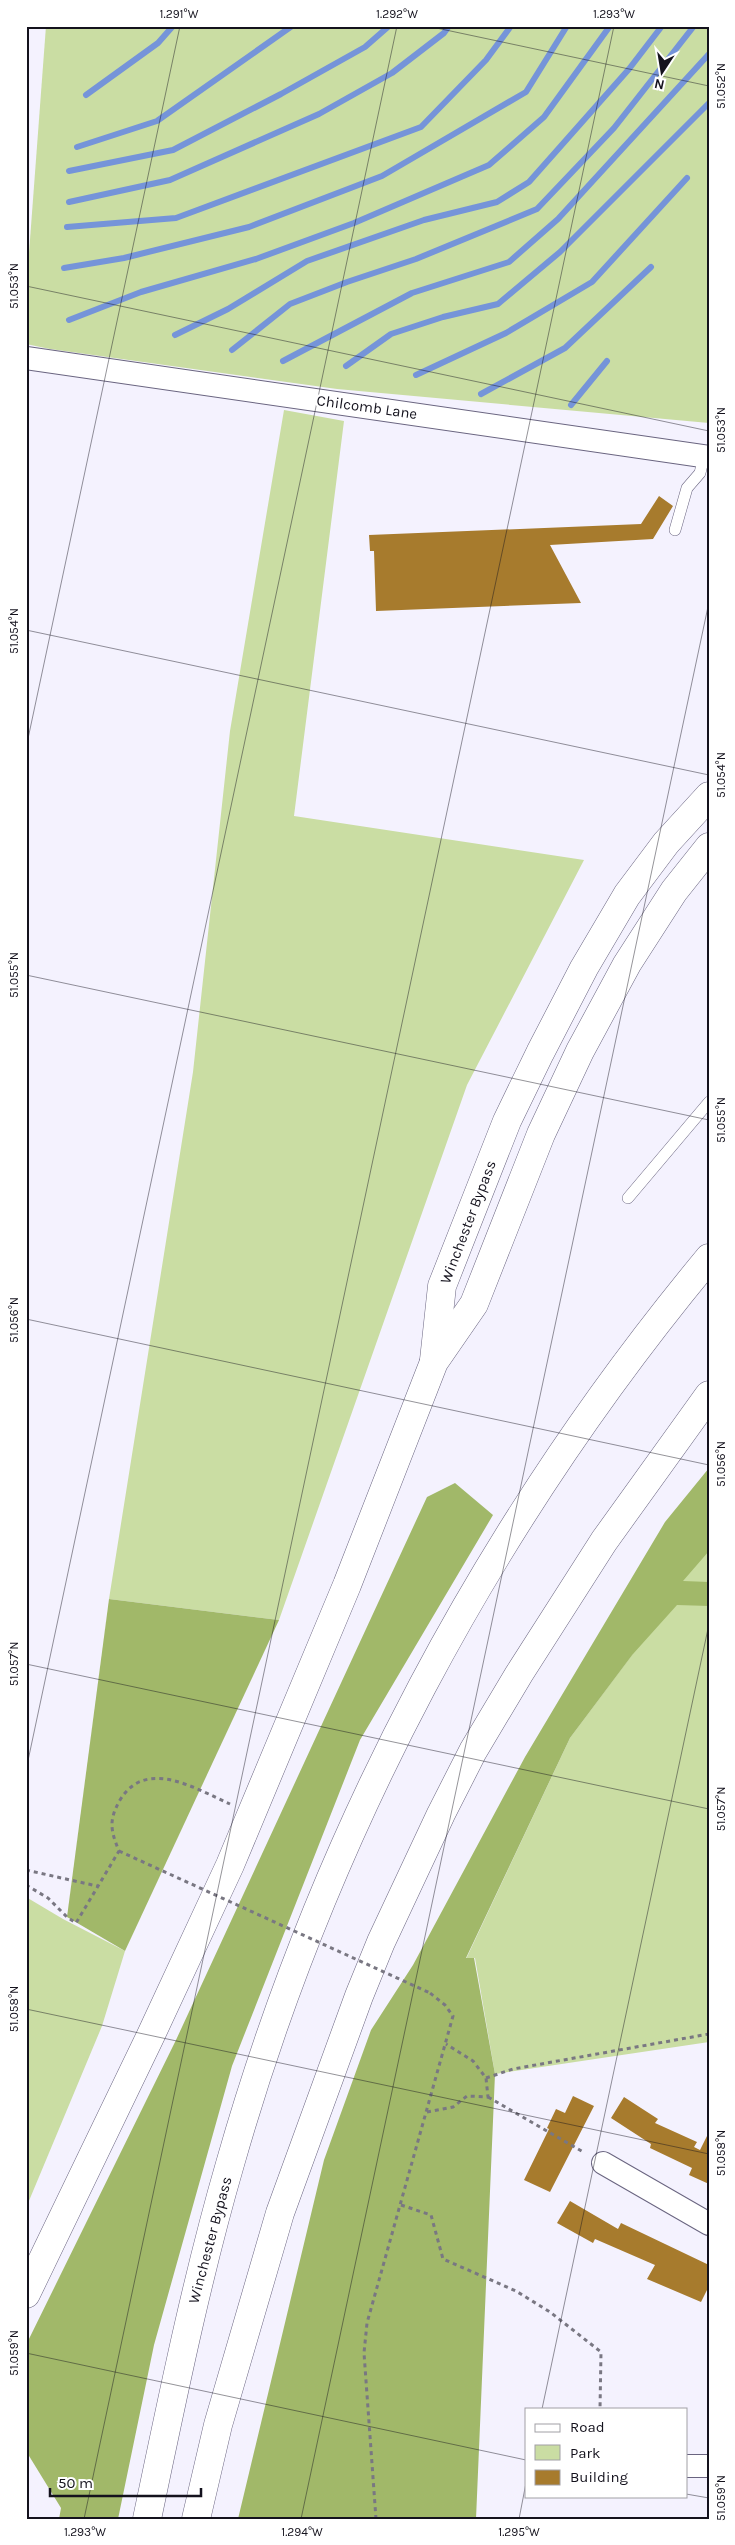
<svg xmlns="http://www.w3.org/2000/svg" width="735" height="2545" viewBox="0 0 735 2545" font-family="Karla,sans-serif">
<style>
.green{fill:#cadda3}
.forest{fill:#a1b869}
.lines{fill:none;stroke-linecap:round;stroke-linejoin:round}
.stream{stroke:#7594d9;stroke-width:6}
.building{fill:#a77b2d}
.lane-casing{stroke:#6a6580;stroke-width:12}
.street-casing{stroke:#6a6580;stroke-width:24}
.highway-casing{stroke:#6a6580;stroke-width:29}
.path{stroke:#797782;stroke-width:3;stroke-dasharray:4 4;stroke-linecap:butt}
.lane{stroke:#fff;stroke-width:11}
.street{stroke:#fff;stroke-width:22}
.highway{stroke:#fff;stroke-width:28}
.path-bridge{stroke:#797782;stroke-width:3;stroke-dasharray:4 4;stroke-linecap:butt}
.ticks{fill:none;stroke:#14121d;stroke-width:1;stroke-opacity:0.45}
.labels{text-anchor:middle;stroke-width:4.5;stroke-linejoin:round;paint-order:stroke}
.street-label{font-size:15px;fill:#14121d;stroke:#fff}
.neatline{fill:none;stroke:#14121d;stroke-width:2}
.ticks-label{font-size:12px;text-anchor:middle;fill:#14121d}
</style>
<rect width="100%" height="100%" fill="#f4f2fe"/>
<g class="green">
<polygon points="46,26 709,26 709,423 337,389 50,349 26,344 26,293"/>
<polygon points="284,410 344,421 294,816 584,860 467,1085 279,1620 109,1599 193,1072 230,731"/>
<polygon points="709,1506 709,2042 495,2074 475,1958 466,1959 570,1738 632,1655"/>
<polygon points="26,1897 63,1919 125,1951 102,2026 26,2208"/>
</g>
<g class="forest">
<polygon points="709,1468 709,1551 683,1581 709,1582 709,1606 677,1605 633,1654 570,1738 466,1958 474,1958 495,2074 476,2519 238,2519 324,2160 371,2030 413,1965 525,1757 665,1522"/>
<polygon points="455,1483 493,1515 360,1740 232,2066 154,2345 118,2519 59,2519 61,2508 26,2451 26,2345 176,2040 427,1497"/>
<polygon points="109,1599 279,1620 125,1951 67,1917"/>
</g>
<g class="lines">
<g class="stream">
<polyline points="86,95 158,43 173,26"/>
<polyline points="77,147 157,121 292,26"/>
<polyline points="69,171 173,150 281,94 365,47 389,26"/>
<polyline points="69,202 170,180 319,114 392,73 444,33 449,26"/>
<polyline points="67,227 176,218 421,127 486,60 511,26"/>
<polyline points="64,268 124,258 249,227 382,176 526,92 567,26"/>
<polyline points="69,320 141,292 256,259 354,223 489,165 544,117 610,26"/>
<polyline points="175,335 228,309 307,261 424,220 497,202 529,182 629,69 662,26"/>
<polyline points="232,350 290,304 347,282 416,259 537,209 614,128 694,26"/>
<polyline points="283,361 412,293 509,262 558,219 709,54"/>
<polyline points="346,366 391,334 443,317 498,304 560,252 709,103"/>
<polyline points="416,375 506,333 592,282 687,178"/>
<polyline points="481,394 565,348 651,267"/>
<polyline points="571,405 607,361"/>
</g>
</g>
<g class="building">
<polygon points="659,496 673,506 653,539 550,545 581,603 376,611 374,551 370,551 369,535 641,524"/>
<polygon points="573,2096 594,2106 550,2192 524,2180 549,2129 547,2128 556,2109 565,2113"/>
<polygon points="624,2097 658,2119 655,2123 697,2142 694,2147 700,2150 709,2132 709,2184 689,2175 692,2168 650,2148 651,2144 611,2118"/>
<polygon points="570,2201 618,2229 621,2223 709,2265 709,2286 701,2302 647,2279 655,2265 595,2239 593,2243 557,2223"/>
</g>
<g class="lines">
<g class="lane-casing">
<g id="lane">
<polyline points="675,530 687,488 700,473 704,456"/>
<polyline points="628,1198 709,1102"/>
</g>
</g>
<g class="street-casing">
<g id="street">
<polyline points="26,358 709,457"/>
<polyline points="603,2163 709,2224"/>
<polyline points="686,2466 709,2466"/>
</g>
</g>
<g class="highway-casing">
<g id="highway">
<polyline points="434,1360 442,1286 507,1121 540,1053 584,968 627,895 666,843 709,796"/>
<polyline points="26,2294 150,2037 230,1865 347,1585 434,1362 474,1304 541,1134 580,1051 627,964 674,891 709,847"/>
<path d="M147 2519C172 2400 196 2281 230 2164 324 1833 489 1523 709 1258"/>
<polyline points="196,2519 218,2425 280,2213 359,1996 381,1942 441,1814 473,1751 519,1674 604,1541 709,1395"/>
</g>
</g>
<g class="path">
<polyline points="26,1870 97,1886"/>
<path d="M26 1885 48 1898 67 1917 76 1923 119 1851C111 1831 108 1821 120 1800 146 1757 196 1789 230 1804"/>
<polyline points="486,2078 513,2069 709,2034"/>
<polyline points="488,2097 585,2153"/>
<polyline points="427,2112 453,2107 467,2096 488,2097 486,2078 473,2061 446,2044"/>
<polyline points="401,2205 431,2215 443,2259 516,2291 550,2312 601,2352 600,2409"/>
<polyline points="376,2519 364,2353 367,2323 453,2016 445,2005 430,1993"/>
</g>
<use href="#lane" class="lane"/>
<use href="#street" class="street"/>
<use href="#highway" class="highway"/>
<polyline class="path-bridge" points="119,1851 430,1993"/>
</g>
<path class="ticks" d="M427 26 709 86M26 286 709 431M26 630 709 775M26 748 180 26M26 975 709 1120M26 1319 709 1465M26 1664 709 1809M26 1770 397 26M26 2009 709 2154M26 2353 526 2460M542 2409 709 1624M686 2494 709 2498M84 2519 614 26M301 2519 709 602M519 2519 526 2483"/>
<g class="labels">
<g class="street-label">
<text transform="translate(367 407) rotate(8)" y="5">Chilcomb Lane</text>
<text transform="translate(468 1222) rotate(-69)" y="5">Winchester Bypass</text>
<text transform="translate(210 2240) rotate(-75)" y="5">Winchester Bypass</text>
</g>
</g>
<rect width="735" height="2545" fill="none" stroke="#ffffff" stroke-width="55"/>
<rect x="525" y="2408" width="162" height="90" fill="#ffffff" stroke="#a1a0a5"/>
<rect x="535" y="2424" width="25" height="8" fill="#ffffff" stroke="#a1a0a5"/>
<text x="570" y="2432" font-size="15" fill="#14121d">Road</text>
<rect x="535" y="2445" width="25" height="15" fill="#cadda3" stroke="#a1a0a5"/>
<text x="570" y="2458" font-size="15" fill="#14121d">Park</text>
<rect x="535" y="2470" width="25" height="15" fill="#a77b2d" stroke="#a1a0a5"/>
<text x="570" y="2482" font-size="15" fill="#14121d">Building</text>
<g transform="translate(662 72) rotate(192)" stroke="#ffffff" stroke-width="4" paint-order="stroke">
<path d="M0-4L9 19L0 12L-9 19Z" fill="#14121d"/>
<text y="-8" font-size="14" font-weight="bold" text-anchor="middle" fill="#14121d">N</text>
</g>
<path d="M50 2488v8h151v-8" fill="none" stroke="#14121d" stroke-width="2.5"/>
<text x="58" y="2488" font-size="15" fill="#14121d" stroke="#ffffff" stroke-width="4" paint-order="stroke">50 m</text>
<rect x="28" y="28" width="680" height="2490" class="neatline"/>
<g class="ticks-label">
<text x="179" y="18">1.291°W</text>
<text x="397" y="18">1.292°W</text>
<text x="614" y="18">1.293°W</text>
<text transform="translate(721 86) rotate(-90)" y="4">51.052°N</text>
<text transform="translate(14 286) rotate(-90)" y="4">51.053°N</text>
<text transform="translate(721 430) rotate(-90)" y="4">51.053°N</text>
<text transform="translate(14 631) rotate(-90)" y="4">51.054°N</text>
<text transform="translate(721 775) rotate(-90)" y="4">51.054°N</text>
<text transform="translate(14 975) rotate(-90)" y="4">51.055°N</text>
<text transform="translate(721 1120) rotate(-90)" y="4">51.055°N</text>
<text transform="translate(14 1320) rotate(-90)" y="4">51.056°N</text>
<text transform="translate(721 1464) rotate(-90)" y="4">51.056°N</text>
<text transform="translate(14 1664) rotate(-90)" y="4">51.057°N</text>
<text transform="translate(721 1809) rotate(-90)" y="4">51.057°N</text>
<text transform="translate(14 2009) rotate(-90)" y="4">51.058°N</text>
<text transform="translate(721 2153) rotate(-90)" y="4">51.058°N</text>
<text transform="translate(14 2353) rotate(-90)" y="4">51.059°N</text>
<text transform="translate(721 2498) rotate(-90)" y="4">51.059°N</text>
<text x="85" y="2536">1.293°W</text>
<text x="302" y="2536">1.294°W</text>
<text x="519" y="2536">1.295°W</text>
</g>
</svg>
